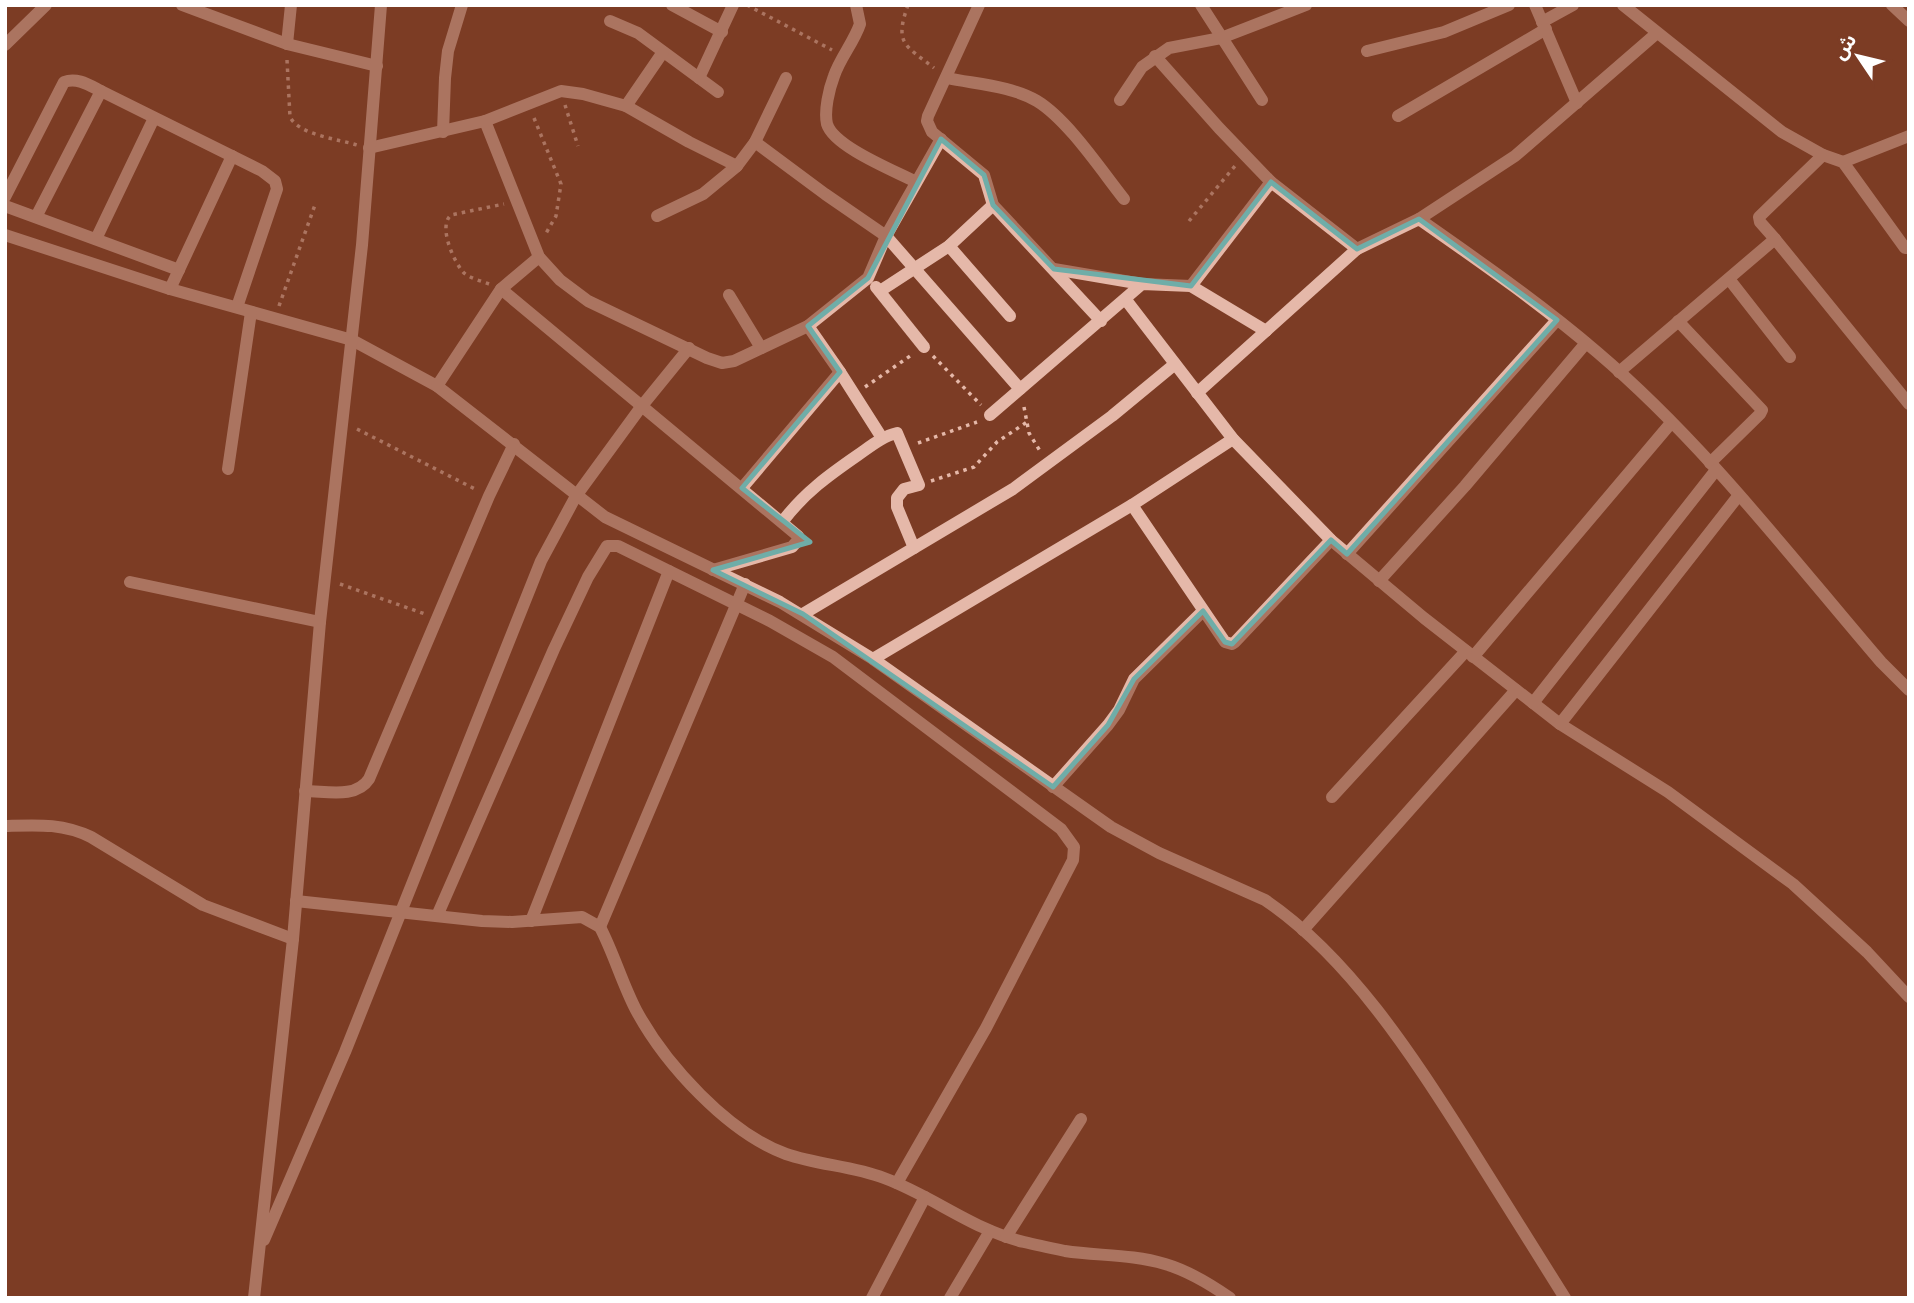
<svg xmlns="http://www.w3.org/2000/svg" width="1914" height="1303" viewBox="0 0 1914 1303" font-family="Poppins,'Noto Sans Arabic',sans-serif">
<style>
.lines{fill:none;stroke-linecap:round;stroke-linejoin:round}
.path{stroke:#e5b8a9;stroke-width:3.5;stroke-dasharray:3.5 5;stroke-linecap:butt}
.minor{stroke:#e5b8a9;stroke-width:12}
.marked{fill:none;stroke:#6fada8;stroke-width:5;stroke-linejoin:round}
</style>
<rect width="100%" height="100%" fill="#7c3c25"/>
<g class="lines">
<g class="path">
<polyline points="747,5 832,50"/>
<path d="M908 5C894 44 905 45 934 68"/>
<path d="M287 60 290 117C299 135 338 139 357 145"/>
<polyline points="565,105 578,146"/>
<polyline points="534,118 561,184 556,216 545,235"/>
<polyline points="1189,221 1235,166"/>
<path d="M489 284C481 281 469 278 463 272 453 260 438 226 451 215L504 204"/>
<polyline points="279,306 316,202"/>
<polyline points="933,356 981,405"/>
<polyline points="865,387 913,354"/>
<polyline points="1024,407 1029,433 1040,451"/>
<polyline points="357,429 475,489"/>
<polyline points="918,443 977,422"/>
<polyline points="931,481 974,467 997,442 1027,422"/>
<polyline points="340,584 425,614"/>
</g>
<g class="minor">
<polyline points="182,5 287,44 377,66"/>
<polyline points="672,5 722,32"/>
<path d="M856 5 860 24C854 42 840 58 834 76 829 89 824 111 827 124 834 147 895 171 916 182"/>
<polyline points="979,5 928,116 927,121 932,132 984,175 993,205 1101,321"/>
<polyline points="1201,5 1262,100"/>
<polyline points="1535,5 1577,103"/>
<polyline points="1623,5 1782,132 1823,155 1843,162 1905,248 1909,248"/>
<polyline points="1892,5 1909,21"/>
<polyline points="610,21 638,33 718,92"/>
<polyline points="1542,22 1573,5"/>
<polyline points="287,44 291,5"/>
<polyline points="5,45 46,5"/>
<polyline points="1367,51 1444,32 1509,5"/>
<polyline points="1155,56 1219,128 1271,182 1357,249 1197,393"/>
<polyline points="699,78 733,5"/>
<path d="M947 78C975 84 1012 86 1037 101 1068 120 1101 170 1124 199"/>
<polyline points="1120,100 1142,67 1169,48 1221,38 1306,5"/>
<polyline points="626,106 663,52"/>
<polyline points="1398,116 1546,29"/>
<polyline points="485,121 539,257 560,280 588,301 707,358 722,363 734,361 808,326 868,278 886,236 941,139"/>
<polyline points="443,132 445,78 448,51 462,5"/>
<polyline points="755,142 825,194 886,236 1020,389"/>
<polyline points="369,148 485,121 561,91 583,94 626,106 689,142 737,166 755,142 786,78"/>
<polyline points="1843,162 1909,136"/>
<path d="M5 197 64 82C77 77 89 85 101 91L262 171 275 181 277 189 237 307"/>
<polyline points="5,206 179,270"/>
<polyline points="657,216 703,194 737,166"/>
<polyline points="36,217 101,91"/>
<polyline points="1419,219 1515,156 1657,33"/>
<path d="M5 235 170 289 352 340 437 386 605 517 780 602 873 659 1111 827 1159 853 1265 900C1349 957 1412 1055 1466 1140 1499 1192 1532 1245 1565 1298"/>
<polyline points="96,239 154,118"/>
<polyline points="1775,239 1760,222 1759,217 1823,155"/>
<polyline points="949,246 1010,316"/>
<path d="M1357 249 1419 219C1479 261 1541 304 1597 352 1704 443 1790 556 1881 662L1909 690"/>
<polyline points="1054,269 1142,284"/>
<polyline points="1729,279 1790,357"/>
<polyline points="1191,286 1271,182"/>
<polyline points="876,287 924,347"/>
<polyline points="170,289 232,156"/>
<polyline points="501,289 798,536 799,539 792,547 713,570"/>
<polyline points="880,291 949,246 993,205"/>
<polyline points="729,295 761,348"/>
<polyline points="1126,300 1233,439 1331,540 1424,618 1560,724 1668,792 1793,884 1867,952 1909,997"/>
<polyline points="1678,321 1762,410 1760,414 1710,463"/>
<polyline points="808,326 840,372 882,438"/>
<polyline points="1619,372 1775,239 1909,404"/>
<polyline points="437,386 501,289 539,257"/>
<polyline points="990,415 1142,284 1191,286 1266,331"/>
<polyline points="228,469 251,312"/>
<polyline points="742,488 840,372"/>
<polyline points="1132,505 1225,642 1232,644 1235,642 1331,540"/>
<path d="M783 521C804 493 829 475 858 455 871 446 883 436 897 433L919 485 904 489 897 498V507L914 548"/>
<polyline points="1347,554 1557,320"/>
<polyline points="1379,581 1465,486 1586,343"/>
<polyline points="130,582 320,622"/>
<polyline points="803,614 1013,489 1112,416 1175,364"/>
<polyline points="1473,657 1671,423"/>
<polyline points="873,659 1132,505 1233,439"/>
<polyline points="1533,703 1716,470"/>
<polyline points="1560,724 1739,495"/>
<polyline points="1053,787 1108,725 1119,710 1134,679 1203,611"/>
<path d="M305 791C326 791 356 799 369 779L489 496 514 444"/>
<polyline points="1332,797 1466,651"/>
<path d="M5 826C37 825 62 823 91 837L203 905 293 939"/>
<path d="M296 901 482 921 512 922 582 917 600 927C614 954 622 983 636 1010 665 1064 728 1133 786 1154 818 1165 853 1166 884 1178 933 1196 973 1230 1024 1242 1037 1245 1051 1248 1065 1251 1098 1256 1132 1254 1165 1264 1189 1271 1210 1284 1230 1298"/>
<polyline points="437,916 554,649 588,577 607,546 618,546 770,621 833,657 1061,829 1074,847 1073,860 986,1028 897,1183"/>
<polyline points="531,921 669,571"/>
<polyline points="600,927 745,584"/>
<polyline points="1303,930 1516,690"/>
<polyline points="1006,1237 1081,1119"/>
<polyline points="264,1240 345,1052 541,561 576,496 641,407 689,348"/>
<polyline points="254,1298 293,939 320,622 362,245 381,5"/>
<polyline points="872,1298 925,1197"/>
<polyline points="950,1298 990,1231"/>
</g>
</g>
<path d="M0 0H1914V1303H0ZM941 139 984 175 993 205 1054 269 1191 286 1271 182 1357 249 1419 219 1557 320 1347 554 1331 540 1232 644 1225 642 1203 611 1134 679 1108 725 1053 787 803 614 713 570 810 542 742 488 840 372 808 326 868 278Z" fill="#7c3c25" fill-opacity=".55" fill-rule="evenodd"/>
<path class="marked" d="M941 139 984 175 993 205 1054 269 1191 286 1271 182 1357 249 1419 219 1557 320 1347 554 1331 540 1232 644 1225 642 1203 611 1134 679 1108 725 1053 787 803 614 713 570 810 542 742 488 840 372 808 326 868 278Z"/>
<rect width="1914" height="1303" fill="none" stroke="#ffffff" stroke-width="14"/>
<g transform="translate(1858 56) rotate(305)" stroke="#7c3c25" stroke-width="5" paint-order="stroke">
<path d="M0-5L12 26L0 18L-12 26Z" fill="#ffffff"/>
<text y="-10" font-size="19" font-weight="bold" text-anchor="middle" fill="#ffffff">ش</text>
</g>
</svg>
